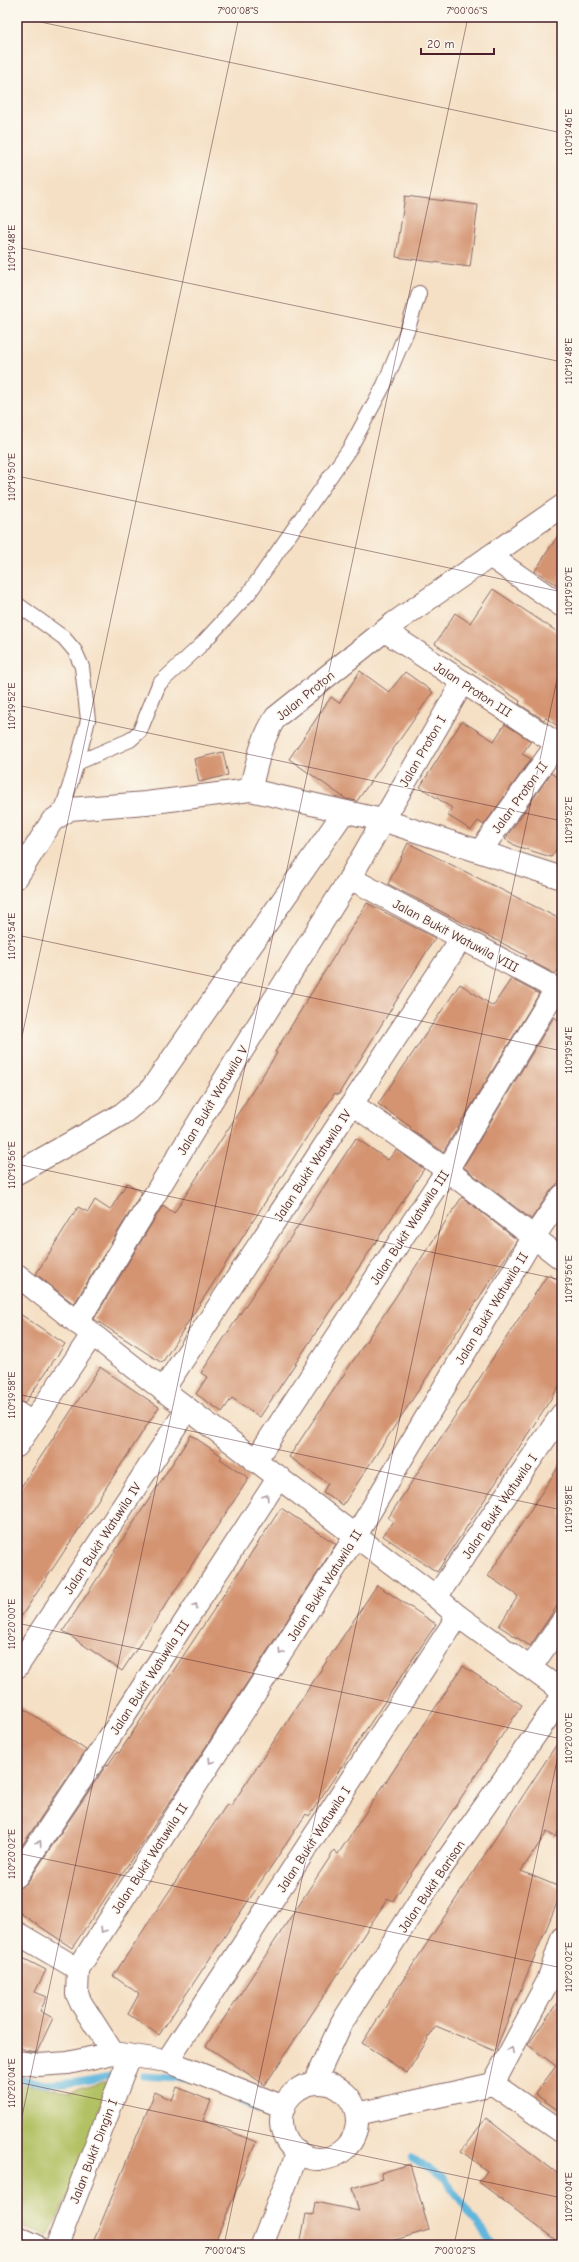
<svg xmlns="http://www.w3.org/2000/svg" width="579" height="2262" viewBox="0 0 579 2262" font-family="'Comic Neue',sans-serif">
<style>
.green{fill:#b2c163;stroke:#7e7047}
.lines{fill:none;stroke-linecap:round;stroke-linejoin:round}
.stream{stroke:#60b6dc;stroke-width:7}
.building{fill:#d49472}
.lane-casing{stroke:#866361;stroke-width:16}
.street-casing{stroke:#866361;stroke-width:24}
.lane{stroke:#fff;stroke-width:14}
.street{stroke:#fff;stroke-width:22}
.oneway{stroke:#ae9aa0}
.ticks{fill:none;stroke:#4a1f2b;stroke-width:1;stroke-opacity:0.45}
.labels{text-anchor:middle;stroke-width:3;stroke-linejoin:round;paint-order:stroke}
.street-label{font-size:13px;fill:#4a1f2b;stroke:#fbf7ec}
.neatline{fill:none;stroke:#4a1f2b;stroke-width:1.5}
.ticks-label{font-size:10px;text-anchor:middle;fill:#4a1f2b}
</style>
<rect width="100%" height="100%" fill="#fbf7ec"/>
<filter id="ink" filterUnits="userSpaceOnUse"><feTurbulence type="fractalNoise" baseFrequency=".025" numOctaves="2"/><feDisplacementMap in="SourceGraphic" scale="8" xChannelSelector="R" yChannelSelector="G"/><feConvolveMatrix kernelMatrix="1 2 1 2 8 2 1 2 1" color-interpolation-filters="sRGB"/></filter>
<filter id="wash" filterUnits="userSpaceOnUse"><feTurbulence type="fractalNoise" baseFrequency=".012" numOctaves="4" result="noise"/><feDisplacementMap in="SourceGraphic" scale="16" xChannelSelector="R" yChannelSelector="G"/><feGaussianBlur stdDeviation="0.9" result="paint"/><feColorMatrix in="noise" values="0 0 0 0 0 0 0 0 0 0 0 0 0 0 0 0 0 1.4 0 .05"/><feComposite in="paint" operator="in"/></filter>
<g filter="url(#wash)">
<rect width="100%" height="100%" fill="#f5e0c5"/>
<path class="green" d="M104 2082 107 2083C95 2137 75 2188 48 2235L17 2226V2084L72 2091Z"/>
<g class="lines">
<g class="stream">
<polyline points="143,2076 191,2079"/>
<polyline points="17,2078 45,2084 79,2082 110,2076"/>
<polyline points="242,2102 262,2111"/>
<polyline points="412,2158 444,2178 493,2245"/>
</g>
</g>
<g id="blocks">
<g class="building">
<polygon points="405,196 478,205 470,267 396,257"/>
<polygon points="562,529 562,588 535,571"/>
<polygon points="493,589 562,635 562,729 546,718 544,720 519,704 520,701 435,644 455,613 470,623"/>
<polygon points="360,671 389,692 405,672 433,692 357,801 346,799 289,759 331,697 339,703"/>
<polygon points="462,721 494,741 505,724 531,741 522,754 531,759 484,825 478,821 471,830 447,815 452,808 420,787"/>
<polygon points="223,752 228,775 199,782 194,759"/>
<polygon points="551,773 562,781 562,841 551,857 516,846 505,839"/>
<polygon points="408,843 562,920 562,964 555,974 525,958 527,956 388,884"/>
<polygon points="367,903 435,938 338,1095 335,1093 162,1363 94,1319 163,1205 174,1213 277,1053 275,1052"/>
<polygon points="511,979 539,994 443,1152 410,1129 411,1127 378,1104 460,984 493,1006"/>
<polygon points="554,1017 562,1023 562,1179 552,1189 531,1219 463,1167"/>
<polygon points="356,1138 388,1160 396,1150 424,1169 260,1417 232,1398 222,1412 196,1394 207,1377 201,1373"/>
<polygon points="127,1183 142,1192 74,1304 36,1274 78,1207 88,1212 95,1200 110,1210"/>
<polygon points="462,1197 517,1240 343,1505 323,1492 328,1483 289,1457"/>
<polygon points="548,1274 562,1283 562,1382 437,1572 383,1536 393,1521 388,1518"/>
<polygon points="17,1312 65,1344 25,1403 17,1401"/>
<polygon points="100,1367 159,1407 17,1623 17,1493"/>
<polygon points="191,1435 222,1456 220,1459 249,1478 122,1671 63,1631"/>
<polygon points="562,1461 562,1599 530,1646 499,1626 518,1596 488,1576"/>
<polygon points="281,1508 336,1544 180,1787 72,1948 17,1911 17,1888 27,1883 107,1764 108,1765 117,1752 119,1753"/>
<polygon points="377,1585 436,1624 309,1816 306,1814 159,2035 128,2014 139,1994 113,1976 227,1804 231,1806"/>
<polygon points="463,1666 522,1705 393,1901 388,1898 265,2085 206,2046 334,1851 338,1854"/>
<polygon points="17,1704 86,1750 17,1853"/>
<polygon points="562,1736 562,1827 555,1837 547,1832 521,1871 562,1888 562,1891 495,2051 436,2026 407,2073 362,2043"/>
<polygon points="17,1955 46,1970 35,1992 47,1997 40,2011 53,2018 37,2052 25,2050 17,2046"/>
<polygon points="562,1996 562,2113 535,2094 556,2066 528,2045"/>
<polygon points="177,2087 211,2101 203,2120 256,2142 214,2245 92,2245 155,2092 172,2100"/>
<polygon points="486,2118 562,2177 562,2245 479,2182 487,2171 461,2151"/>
<polygon points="410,2164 429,2230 378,2245 300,2245 306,2214 313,2215 315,2202 359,2211 352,2188 383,2179 381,2173"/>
</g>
</g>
</g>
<g filter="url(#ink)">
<use href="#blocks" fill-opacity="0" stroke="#866361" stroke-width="1"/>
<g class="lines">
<g class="lane-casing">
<g id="lane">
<polyline points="17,604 64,638 75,651 82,667 88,720 77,763"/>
<polyline points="61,813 77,763 130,740 140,731 159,684 200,646 249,593 350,448 384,385 408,328 419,293"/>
</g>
</g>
<g class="street-casing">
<g id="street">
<polyline points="490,556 562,606"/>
<polyline points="385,631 562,747"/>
<path d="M250 790C257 764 261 739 276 717L394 623 562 506"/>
<polyline points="481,850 557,744"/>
<polyline points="17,877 52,821 70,809 146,803 250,790 382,820 562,878"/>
<polyline points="350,878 562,992"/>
<polyline points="352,1104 447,1170 562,1259"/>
<polyline points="17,1173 122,1114 149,1092 344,812"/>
<polyline points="17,1275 163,1390 436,1597 458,1616 562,1691"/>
<polyline points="77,1323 240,1054 350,878 463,682"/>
<polyline points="163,1390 461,939"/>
<polyline points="17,1413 32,1423"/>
<polyline points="17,1446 92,1335"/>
<polyline points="255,1461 447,1170 556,989"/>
<polyline points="436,1597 562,1414"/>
<polyline points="17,1667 187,1409"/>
<polyline points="531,1667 562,1622"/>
<polyline points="17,1876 125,1714 279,1477"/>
<polyline points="17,1933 78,1969 77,1994 81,2003 113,2053"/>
<polyline points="78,1969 355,1537 533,1238 562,1196"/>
<polyline points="167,2061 458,1616"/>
<polyline points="17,2062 39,2065 68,2063 113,2053 167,2061 284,2107"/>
<polyline points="314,2083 341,2024 432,1881 562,1697"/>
<circle cx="319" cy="2121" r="38"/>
<polyline points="493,2084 548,1981 562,1938"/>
<polyline points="493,2084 562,2132"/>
<polyline points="357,2114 493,2084"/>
<polyline points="17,2237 35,2245"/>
<polyline points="57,2245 130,2056"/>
<polyline points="262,2245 298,2152"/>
</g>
</g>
<use href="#lane" class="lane"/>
<use href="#street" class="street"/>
</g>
<defs><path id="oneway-chevron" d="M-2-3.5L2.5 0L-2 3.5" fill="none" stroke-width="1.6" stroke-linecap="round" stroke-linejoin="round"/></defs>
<g class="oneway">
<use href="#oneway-chevron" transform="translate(266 1497) rotate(-57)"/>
<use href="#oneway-chevron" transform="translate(195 1606) rotate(-57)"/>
<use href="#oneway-chevron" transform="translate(281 1652) rotate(123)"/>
<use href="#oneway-chevron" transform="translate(211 1761) rotate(123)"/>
<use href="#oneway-chevron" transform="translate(39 1843) rotate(-56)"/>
<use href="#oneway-chevron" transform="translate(103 1930) rotate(123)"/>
<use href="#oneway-chevron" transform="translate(511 2050) rotate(-62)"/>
</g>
</g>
<path class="ticks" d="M17 17 562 133M17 247 562 362M17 476 562 592M17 705 562 821M17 935 562 1051M17 1060 239 17M17 1164 562 1280M17 1394 562 1510M17 1623 562 1739M17 1853 562 1968M17 2082 562 2198M17 2140 468 17M224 2245 562 656M454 2245 562 1737"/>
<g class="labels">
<g class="street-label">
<text transform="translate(473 689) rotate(33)" y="5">Jalan Proton III</text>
<text transform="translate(305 695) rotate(-39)" y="5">Jalan Proton</text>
<text transform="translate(422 751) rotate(-60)" y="5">Jalan Proton I</text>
<text transform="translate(519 797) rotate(-54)" y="5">Jalan Proton II</text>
<text transform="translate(456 935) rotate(28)" y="5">Jalan Bukit Watuwila VIII</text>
<text transform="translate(212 1100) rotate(-59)" y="5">Jalan Bukit Watuwila V</text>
<text transform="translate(312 1165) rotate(-57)" y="5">Jalan Bukit Watuwila IV</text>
<text transform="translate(409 1227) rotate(-57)" y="5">Jalan Bukit Watuwila III</text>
<text transform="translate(491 1308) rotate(-59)" y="5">Jalan Bukit Watuwila II</text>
<text transform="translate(499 1506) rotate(-56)" y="5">Jalan Bukit Watuwila I</text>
<text transform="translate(102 1538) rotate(-57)" y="5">Jalan Bukit Watuwila IV</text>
<text transform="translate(324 1585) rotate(-58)" y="5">Jalan Bukit Watuwila II</text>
<text transform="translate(149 1677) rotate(-57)" y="5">Jalan Bukit Watuwila III</text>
<text transform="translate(313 1839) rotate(-57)" y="5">Jalan Bukit Watuwila I</text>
<text transform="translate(149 1858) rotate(-57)" y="5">Jalan Bukit Watuwila II</text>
<text transform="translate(431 1886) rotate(-56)" y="5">Jalan Bukit Barisan</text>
<text transform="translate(93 2151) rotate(-69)" y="5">Jalan Bukit Dingin I</text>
</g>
</g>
<rect width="579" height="2262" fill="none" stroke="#fbf7ec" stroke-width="44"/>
<path d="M421 48v6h73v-6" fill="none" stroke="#4a1f2b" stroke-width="2"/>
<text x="427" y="48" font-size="12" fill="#4a1f2b" stroke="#fbf7ec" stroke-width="3" paint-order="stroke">20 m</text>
<rect x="22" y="22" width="535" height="2218" class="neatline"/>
<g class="ticks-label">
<text x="238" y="14">7°00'08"S</text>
<text x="467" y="14">7°00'06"S</text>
<text transform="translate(568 132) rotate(-90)" y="4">110°19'46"E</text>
<text transform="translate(11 248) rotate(-90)" y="4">110°19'48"E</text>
<text transform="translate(568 361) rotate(-90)" y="4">110°19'48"E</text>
<text transform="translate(11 477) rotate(-90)" y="4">110°19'50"E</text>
<text transform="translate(568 591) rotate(-90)" y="4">110°19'50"E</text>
<text transform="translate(11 706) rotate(-90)" y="4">110°19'52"E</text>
<text transform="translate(568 820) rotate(-90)" y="4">110°19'52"E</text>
<text transform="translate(11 936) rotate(-90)" y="4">110°19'54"E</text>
<text transform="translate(568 1050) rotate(-90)" y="4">110°19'54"E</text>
<text transform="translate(11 1165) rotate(-90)" y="4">110°19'56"E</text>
<text transform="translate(568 1279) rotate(-90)" y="4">110°19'56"E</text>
<text transform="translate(11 1395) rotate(-90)" y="4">110°19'58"E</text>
<text transform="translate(568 1509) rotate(-90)" y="4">110°19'58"E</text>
<text transform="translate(11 1624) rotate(-90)" y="4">110°20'00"E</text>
<text transform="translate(568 1738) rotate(-90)" y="4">110°20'00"E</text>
<text transform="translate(11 1854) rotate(-90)" y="4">110°20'02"E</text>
<text transform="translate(568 1967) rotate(-90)" y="4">110°20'02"E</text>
<text transform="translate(11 2083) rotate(-90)" y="4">110°20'04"E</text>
<text transform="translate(568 2197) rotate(-90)" y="4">110°20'04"E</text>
<text x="225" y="2254">7°00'04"S</text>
<text x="455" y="2254">7°00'02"S</text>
</g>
</svg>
